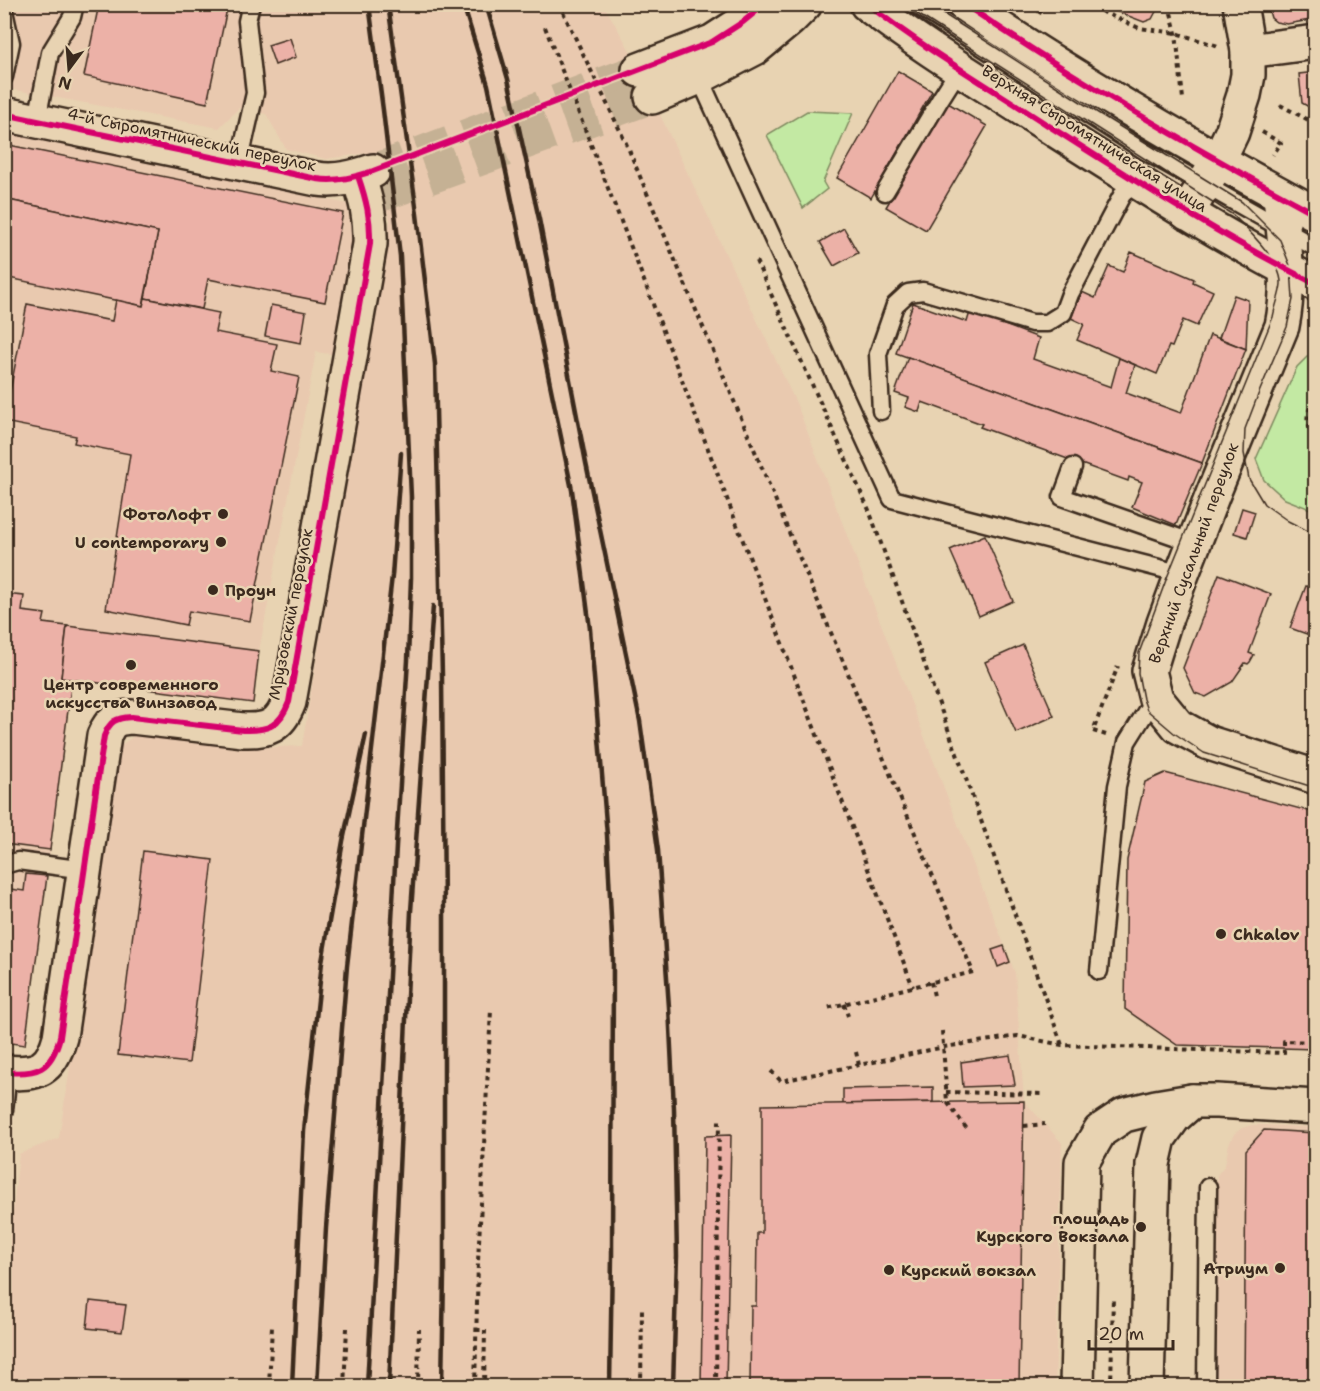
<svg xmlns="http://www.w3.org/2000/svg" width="1320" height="1391" viewBox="0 0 1320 1391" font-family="'Shantell Sans',sans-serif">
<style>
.built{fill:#e9c9af}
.green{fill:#c3e9a3;stroke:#7f8a60;stroke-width:1.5}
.building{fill:#ecb1a7;stroke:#3b2a1e;stroke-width:1.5}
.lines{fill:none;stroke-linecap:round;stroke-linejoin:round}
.street-tunnel{stroke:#c5b194;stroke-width:33;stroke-dasharray:33 16;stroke-linecap:butt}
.lane-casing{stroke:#3b2a1e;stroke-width:21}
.street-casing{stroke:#3b2a1e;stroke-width:38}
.secondary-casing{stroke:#3b2a1e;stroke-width:38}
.path{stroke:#3b2a1e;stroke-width:4;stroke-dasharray:4.5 4.5;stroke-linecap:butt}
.lane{stroke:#e8d3b2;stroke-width:16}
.street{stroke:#e8d3b2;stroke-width:33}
.secondary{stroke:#e8d3b2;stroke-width:33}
.tram{stroke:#3b2a1e;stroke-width:1.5}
.rail{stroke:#3b2a1e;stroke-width:4.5}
.cycleway-casing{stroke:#e8d3b2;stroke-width:10}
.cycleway{stroke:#d6006c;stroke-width:6}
.poi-dot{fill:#3b2a1e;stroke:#e8d3b2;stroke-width:2}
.labels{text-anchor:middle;stroke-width:5;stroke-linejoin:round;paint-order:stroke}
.street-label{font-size:16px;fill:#3b2a1e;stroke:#e8d3b2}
.poi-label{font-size:16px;font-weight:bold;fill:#3b2a1e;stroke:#e8d3b2;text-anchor:end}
</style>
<rect width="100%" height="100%" fill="#e8d3b2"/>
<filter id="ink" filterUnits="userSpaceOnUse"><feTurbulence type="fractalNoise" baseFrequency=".0167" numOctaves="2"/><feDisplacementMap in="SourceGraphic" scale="12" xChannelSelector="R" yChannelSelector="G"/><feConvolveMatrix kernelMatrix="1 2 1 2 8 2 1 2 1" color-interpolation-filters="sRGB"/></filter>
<g filter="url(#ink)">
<g class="built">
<polygon points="5,5 604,5 629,49 797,405 1015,973 1024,1101 1062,1143 1055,1386 5,1386 5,1283 19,1154 59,1138 120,746 137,734 258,748 302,746 390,220 367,153 326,159 286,149 266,114 239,108 219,128 5,88"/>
<polygon points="5,132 362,207 337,355 316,352 259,651 253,703 72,680 25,1045 5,1042"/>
<polygon points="1252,1125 1263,1125 1315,1127 1315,1386 1215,1386 1217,1175 1225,1165 1229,1144 1234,1134 1242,1128"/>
</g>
<g class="green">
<polygon points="807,111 853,113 823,182 827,189 803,208 767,135"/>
<polygon points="1315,351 1315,511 1285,499 1264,480 1256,459 1297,367 1310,354"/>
</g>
<g class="building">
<polygon points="99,4 228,4 207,103 84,76"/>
<polygon points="1097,4 1160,4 1152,19 1144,22"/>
<polygon points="1267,4 1316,4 1316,19 1287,24 1276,22 1271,18"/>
<polygon points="290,38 296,57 275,65 268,45"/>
<polygon points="898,71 932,91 871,198 837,178"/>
<polygon points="1316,72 1316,111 1302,103 1299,74"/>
<polygon points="948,103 987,126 926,230 886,207"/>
<polygon points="4,144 343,213 325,302 208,279 202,309 145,298 158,232 4,199"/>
<polygon points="4,199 158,232 143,306 4,277"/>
<polygon points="844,228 858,253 834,266 820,242"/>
<polygon points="1131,252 1194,279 1193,282 1213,291 1197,326 1183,320 1172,347 1169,346 1157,374 1077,340 1084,324 1071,318 1082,292 1095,298 1109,266 1123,272"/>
<polygon points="1234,295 1248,300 1246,349 1219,338"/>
<polygon points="145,298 219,313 215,332 277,344 271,371 299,377 250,621 189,611 186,625 106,609 130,454 74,443 76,436 4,422 27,304 112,321 116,300 143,306"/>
<polygon points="913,303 967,322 970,312 1039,338 1033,359 1111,387 1119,358 1135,365 1126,393 1181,413 1210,335 1246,349 1202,463 896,353"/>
<polygon points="271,305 306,312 301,343 265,336"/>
<polygon points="908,357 1202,463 1176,525 1132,507 1142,482 1129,477 1128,481 980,427 982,424 922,402 919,412 905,407 909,398 895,393"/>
<polygon points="1242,508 1255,512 1247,537 1234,533"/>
<polygon points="985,535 1013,601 979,616 950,550"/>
<polygon points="1219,574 1271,594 1249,653 1254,655 1250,662 1248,664 1245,663 1232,682 1206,697 1195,693 1183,668"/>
<polygon points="1306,586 1316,589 1316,642 1313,642 1315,637 1290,628"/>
<polygon points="4,594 24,596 22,611 45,614 43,623 67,626 61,678 72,679 50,850 4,844"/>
<polygon points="67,626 259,651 253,703 61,678"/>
<polygon points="1023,645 1054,716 1016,733 985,662"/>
<polygon points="1165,773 1316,813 1316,1049 1177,1045 1125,1009 1127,860 1145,782"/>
<polygon points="143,851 213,860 189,1063 118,1055"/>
<polygon points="26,874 47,876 25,1045 4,1042 4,888 24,891"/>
<polygon points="1004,946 1010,962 998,967 992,950"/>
<polygon points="1010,1055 1015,1085 963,1087 961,1062"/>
<polygon points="933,1087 933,1102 843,1104 843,1089"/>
<polygon points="1024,1101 1019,1386 750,1386 751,1306 756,1306 757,1233 762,1233 762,1105"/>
<polygon points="1264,1130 1316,1133 1316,1386 1244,1386 1246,1150"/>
<polygon points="731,1135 726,1386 701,1386 705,1136"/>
<polygon points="90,1301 126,1305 122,1332 87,1328"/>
</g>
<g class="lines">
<g class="street-tunnel">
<polyline points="373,171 639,70"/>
<polyline points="382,195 652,97"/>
</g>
<g class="lane-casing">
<g id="lane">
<polyline points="915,4 1145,151 1316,248"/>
<polyline points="4,11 11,43 4,77"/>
<polyline points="699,77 892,499 1182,574"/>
<polyline points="37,120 50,53 72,17 75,4"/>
<polyline points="239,163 255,93 247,21 251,4"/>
<polyline points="885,192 941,98 960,68"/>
<polyline points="881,411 878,354 895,305 908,293 923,291 1032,323 1047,323 1063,313 1070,294 1131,178"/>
<polyline points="1073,467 1062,497 1194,543"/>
<polyline points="4,865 18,861 85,870"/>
<polyline points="1099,971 1117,786 1127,742 1147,710 1156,699"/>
<polyline points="4,1110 8,1072"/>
<polyline points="1206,1386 1208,1187"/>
</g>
</g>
<g class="street-casing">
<g id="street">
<polyline points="1248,51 1316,42"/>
<polyline points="639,70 712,42 743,22 765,4"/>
<polyline points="652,97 699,77 755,48 790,19 805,4"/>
<path d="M4 114 317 179C337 182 355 177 373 171"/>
<path d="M1280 195C1284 239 1291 283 1282 326L1213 494 1182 574 1164 623 1149 671 1156 699 1178 726 1209 743 1316 777"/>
<polyline points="1187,213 1218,161 1232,132 1244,95 1248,75 1248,51 1240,4"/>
<path d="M4 1072C38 1075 51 1070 60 1037L104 736C110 721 115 718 132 717L243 730C268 731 280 726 289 702L370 244C371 219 366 199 358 176"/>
<polyline points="1077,1386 1082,1162 1100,1131 1124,1115 1156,1107 1192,1101 1217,1101 1316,1107"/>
<polyline points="1147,1386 1153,1164 1159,1138 1174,1117 1192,1101"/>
</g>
</g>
<g class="secondary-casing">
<g id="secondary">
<path d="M867 4C925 49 988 86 1049 126 1136 181 1223 238 1316 284"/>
<path d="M964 4C1077 81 1195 149 1316 214"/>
</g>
</g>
<g class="path">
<polyline points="559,4 626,143 973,972 827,1008"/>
<polyline points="1085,4 1139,28 1176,33 1218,46"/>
<polyline points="1172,4 1171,13 1176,33 1183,99"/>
<polyline points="1039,14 1045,4"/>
<polyline points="545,27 638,265 913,987"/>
<polyline points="1280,105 1316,124"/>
<polyline points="1262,132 1281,143 1273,155"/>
<polyline points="756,261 869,510 1062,1045"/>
<path d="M1316 400C1305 411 1304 425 1316 435"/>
<polyline points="1316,452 1311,466 1316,468"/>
<polyline points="1106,735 1093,731 1118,666"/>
<polyline points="931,982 934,996"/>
<polyline points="844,1004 848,1016"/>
<polyline points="942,1031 947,1102 967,1129"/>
<polyline points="856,1052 859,1065 944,1047 1018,1036 1062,1045 1284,1053 1284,1041 1316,1042"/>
<polyline points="771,1071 781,1081 859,1065"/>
<polyline points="946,1092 1044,1094"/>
<polyline points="1024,1126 1045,1124"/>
<polyline points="476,1330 485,1330 484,1386"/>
<polyline points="269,1386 272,1326"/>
<polyline points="344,1386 347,1328"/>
<polyline points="418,1386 419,1329"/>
<polyline points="475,1386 478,1261 491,1010"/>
<polyline points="641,1386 642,1309"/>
<polyline points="716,1386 719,1120"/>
<polyline points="1111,1386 1113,1296"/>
</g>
<use href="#lane" class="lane"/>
<use href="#street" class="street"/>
<use href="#secondary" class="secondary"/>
<g class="tram">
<path d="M902 4 1233 215C1248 230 1282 262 1281 284 1280 295 1275 306 1273 317L1166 580 1139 653 1138 673 1143 699 1147 710 1174 733 1204 753 1316 788"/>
<polyline points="928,4 1098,113 1242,202 1280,240 1291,268 1293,299 1287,327 1258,395 1245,429 1244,453 1249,479 1264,504 1288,521 1316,535"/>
</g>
<g class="rail">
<polyline points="388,4 416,206 435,364 442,676 444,910 444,1275 442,1386"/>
<polyline points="463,4 488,85 572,490 590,629 607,835 613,958 612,1255 610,1386"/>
<polyline points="486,4 508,79 539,219 586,463 640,721 658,850 669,1007 674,1109 677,1256 673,1386"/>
<polyline points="292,1386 304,1131 322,962 343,841 366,734"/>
<polyline points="317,1386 326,1228 347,966 392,576 401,453"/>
<polyline points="367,1386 396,846 408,660 411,578 411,497 400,256 383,110 369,4"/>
<polyline points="389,1386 411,911 433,606"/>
</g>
<g class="cycleway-casing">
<g id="cycleway">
<path d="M867 4C925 49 988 86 1049 126 1136 181 1223 238 1316 284"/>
<path d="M964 4C1077 81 1195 149 1316 214"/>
<path d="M4 114 317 179C337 182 355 177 373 171L712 42 743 22 765 4"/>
<path d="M4 1072C38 1075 51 1070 60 1037L104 736C110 721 115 718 132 717L243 730C268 731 280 726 289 702L370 244C371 219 366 199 358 176"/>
</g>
</g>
<use href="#cycleway" class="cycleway"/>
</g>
</g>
<g class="poi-dot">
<circle cx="223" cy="514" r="6"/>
<circle cx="221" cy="542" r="6"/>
<circle cx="213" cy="590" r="6"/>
<circle cx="131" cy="665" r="6"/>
<circle cx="1221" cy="934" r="6"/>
<circle cx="1141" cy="1227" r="6"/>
<circle cx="1280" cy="1268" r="6"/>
<circle cx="889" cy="1270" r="6"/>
</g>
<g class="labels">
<g class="street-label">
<text transform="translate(1095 138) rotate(32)" y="6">Верхняя Сыромятническая улица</text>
<text transform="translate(192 139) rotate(12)" y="6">4-й Сыромятнический переулок</text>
<text transform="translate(1193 553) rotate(-70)" y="6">Верхний Сусальный переулок</text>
<text transform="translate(290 614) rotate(-79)" y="6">Мрузовский переулок</text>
</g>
<g class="poi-label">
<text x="211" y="520">ФотоЛофт</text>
<text x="209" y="548">U contemporary</text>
<text x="225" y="596" text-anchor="start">Проун</text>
<text x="131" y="690" text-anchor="middle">Центр современного<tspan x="131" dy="18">искусства Винзавод</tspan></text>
<text x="1233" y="940" text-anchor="start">Chkalov</text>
<text x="1129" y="1224">площадь<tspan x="1129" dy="18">Курского Вокзала</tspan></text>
<text x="1268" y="1274">Атриум</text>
<text x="901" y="1276" text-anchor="start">Курский вокзал</text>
</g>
</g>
<rect width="1320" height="1391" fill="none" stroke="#e8d3b2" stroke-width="24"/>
<rect x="12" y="12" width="1296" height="1367" fill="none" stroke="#3b2a1e" stroke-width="2" filter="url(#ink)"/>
<g transform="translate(69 69) rotate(196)" stroke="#e8d3b2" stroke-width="4.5" paint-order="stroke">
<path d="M0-4.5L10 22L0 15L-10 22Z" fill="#3b2a1e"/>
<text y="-9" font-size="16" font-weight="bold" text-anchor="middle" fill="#3b2a1e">N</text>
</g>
<path d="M1089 1340v9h84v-9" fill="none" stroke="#3b2a1e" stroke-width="3"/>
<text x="1098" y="1340" font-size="18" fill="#3b2a1e" stroke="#e8d3b2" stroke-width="4.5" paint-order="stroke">20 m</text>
</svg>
